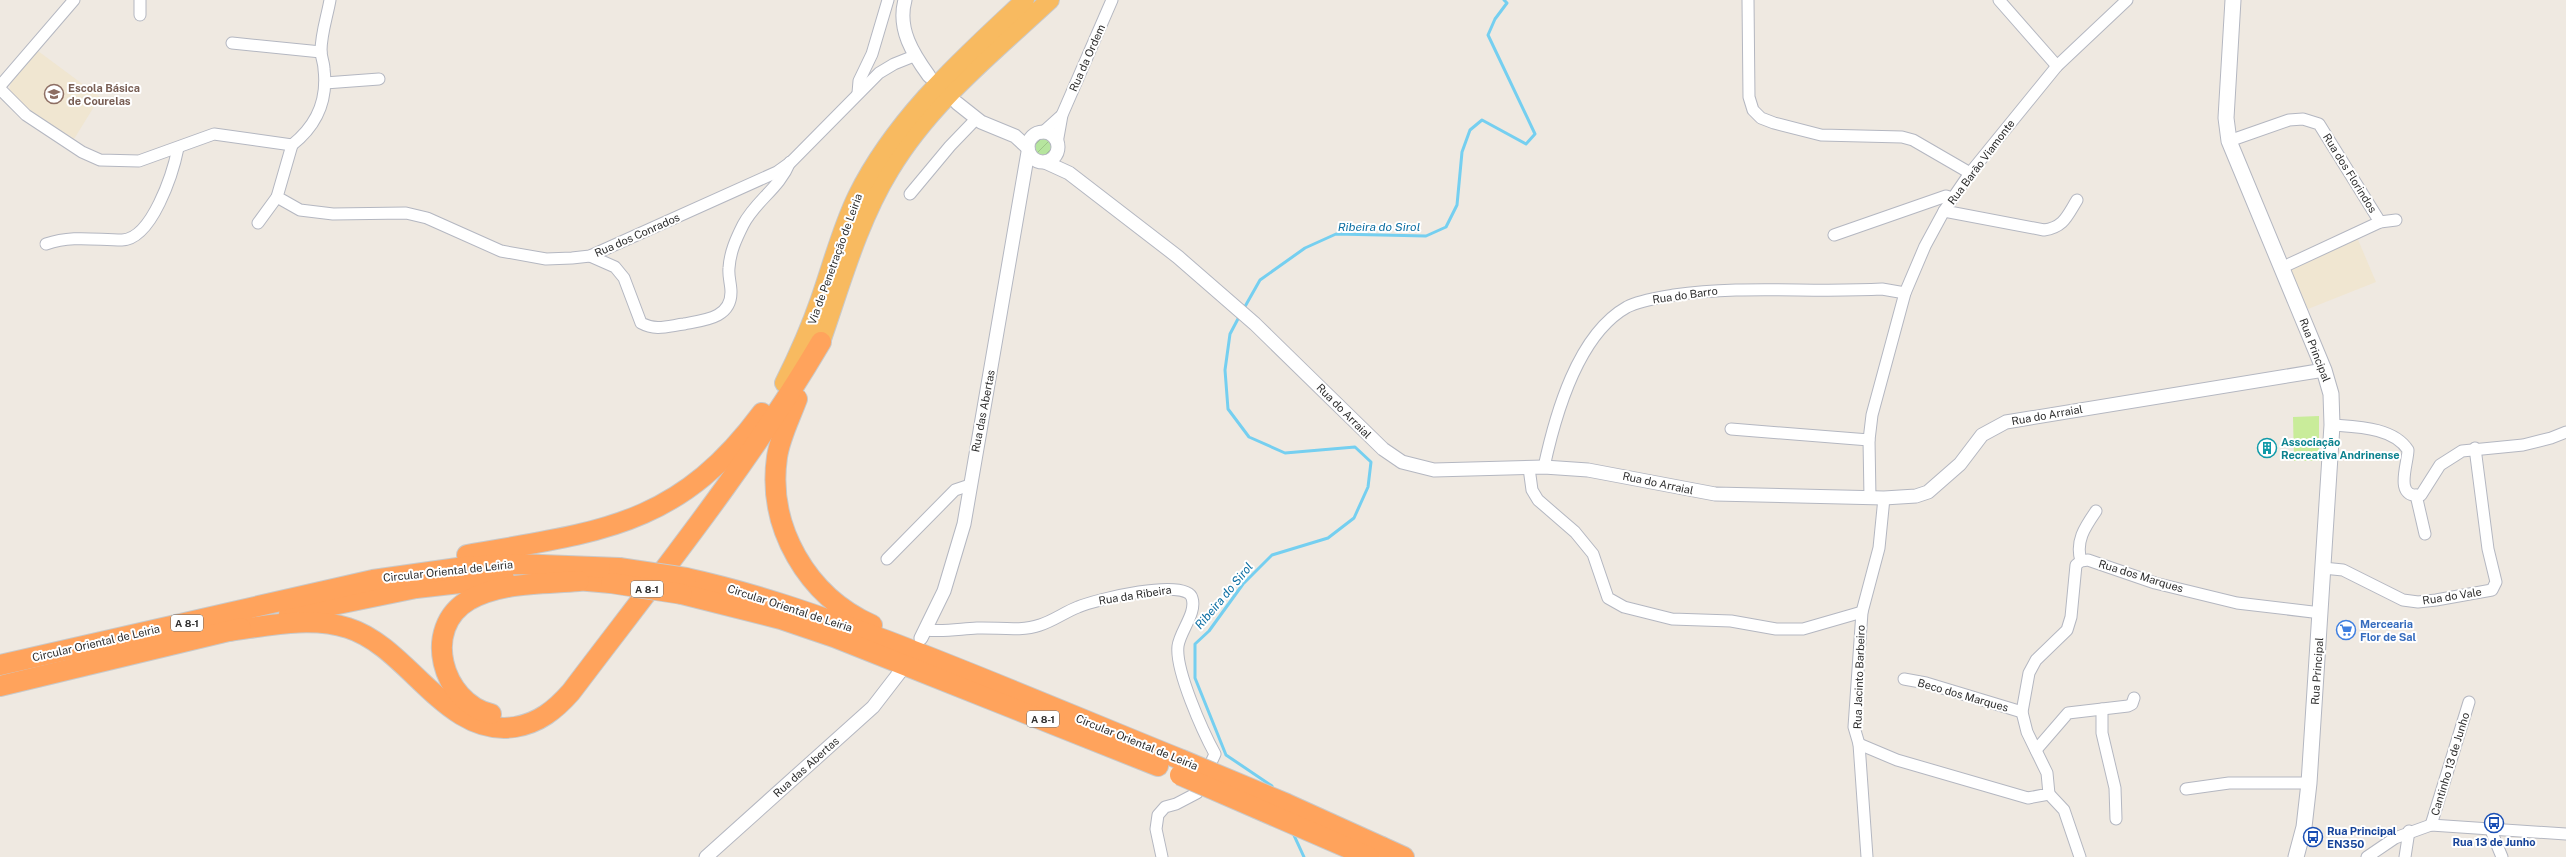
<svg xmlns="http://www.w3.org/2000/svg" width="2566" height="857" viewBox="0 0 2566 857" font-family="'Public Sans',sans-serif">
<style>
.education{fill:#f0e6d1}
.garden{fill:url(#garden-furrows)}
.pitch{fill:#c9ec9a}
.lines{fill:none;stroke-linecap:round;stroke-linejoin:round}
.stream{stroke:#75cff0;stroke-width:3}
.minor-casing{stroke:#b4b7c1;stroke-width:13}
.tertiary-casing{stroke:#b4b7c1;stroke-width:15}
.secondary-casing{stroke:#b4b7c1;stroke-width:17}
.trunk-casing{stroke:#c9c9c9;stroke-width:20}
.motorway-casing{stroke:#c9c9c9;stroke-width:22}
.minor{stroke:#fff;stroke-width:11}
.tertiary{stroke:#fff;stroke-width:13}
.secondary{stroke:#fff;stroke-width:15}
.trunk{stroke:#f8ba60;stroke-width:18}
.motorway{stroke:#ffa35c;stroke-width:20}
.motorway-bridge-casing{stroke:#c9c9c9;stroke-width:22;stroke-linecap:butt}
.motorway-bridge{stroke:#ffa35c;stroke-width:20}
.labels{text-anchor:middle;stroke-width:4;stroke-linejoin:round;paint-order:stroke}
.shield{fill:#fff;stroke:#6d6d6d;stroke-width:1}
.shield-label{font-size:10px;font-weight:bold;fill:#2e2e2e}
.street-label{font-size:11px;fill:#2e2e2e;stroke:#fff}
.education-label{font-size:11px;font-weight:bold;fill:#785e54;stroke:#fff;text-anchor:start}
.culture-label{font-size:11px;font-weight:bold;fill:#0d838f;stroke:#fff;text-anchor:start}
.shop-label{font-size:11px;font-weight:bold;fill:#366cbe;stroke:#fff;text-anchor:start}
.transit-label{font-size:11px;font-weight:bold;fill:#164399;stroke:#fff;text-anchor:start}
.water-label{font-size:12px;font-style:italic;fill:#0d6fa3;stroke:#fff}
</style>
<defs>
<pattern id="garden-furrows" width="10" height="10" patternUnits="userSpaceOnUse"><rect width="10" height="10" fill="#b6e59e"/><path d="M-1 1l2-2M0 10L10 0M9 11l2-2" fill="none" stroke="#9dc588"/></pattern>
</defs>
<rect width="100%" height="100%" fill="#efe9e1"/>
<g class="education">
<polygon points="38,51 100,97 74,139 30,111 9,91 11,81"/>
<polygon points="2356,235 2376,282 2308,309 2289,266"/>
</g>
<circle class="garden" cx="1043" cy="147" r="8"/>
<polygon class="pitch" points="2319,416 2319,461 2294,461 2293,417"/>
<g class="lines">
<g class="stream">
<polyline points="1243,310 1260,280 1305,248 1336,234 1426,236 1446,227 1457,205 1462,152 1470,130 1482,120 1526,144 1535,134 1488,35 1495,19 1507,3 1504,0"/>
<polyline points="1240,315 1230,334 1225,370 1228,409 1249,437 1285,453 1355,447 1371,462 1368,487 1354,518 1328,538 1272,555 1243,584 1209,631 1195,644 1195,678 1226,755 1272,786 1273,790"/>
<polyline points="1293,833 1304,857"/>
</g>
<g class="minor-casing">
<g id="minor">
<polyline points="140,0 140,15"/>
<polyline points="1748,0 1749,97 1753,110 1761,118 1774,123 1821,135 1902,137 1913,140 1970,173"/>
<polyline points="1999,0 2057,66"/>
<polyline points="232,43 321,52"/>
<polyline points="325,83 379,79"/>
<polyline points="0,86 74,0"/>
<path d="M0 89 26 115 82 152 100 160 139 161 214 134 292 145C316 126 328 101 324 69 324 63 321 57 321 51 321 34 327 17 330 0"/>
<polyline points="858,93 859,81 872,54 888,0"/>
<polyline points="1042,133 1062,115"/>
<polyline points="2229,141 2289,120 2303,119 2319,124 2380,222"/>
<polyline points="1057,143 1062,115 1112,0"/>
<polyline points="292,145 277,197 300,210 333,214 406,213 427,218 501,251 546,259 572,258 590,256 777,172 791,162 879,73 894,64 914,56"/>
<polyline points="910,194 950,146 976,119"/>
<path d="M1944 211 2044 230C2064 227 2067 216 2077 200"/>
<polyline points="258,223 277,197"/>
<polyline points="1834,235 1946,196 1952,198"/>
<path d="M46 244C73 235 95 240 122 240 152 239 173 173 178 148"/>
<path d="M590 256 615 267 624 278 641 323C656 331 668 326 684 324 705 320 731 318 731 292 731 284 728 276 729 268 730 252 736 239 743 225 756 200 779 189 790 162"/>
<polyline points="2281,268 2380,222 2396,220"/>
<path d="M2332 425C2357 427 2393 427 2408 450 2408 464 2393 499 2421 495L2440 465 2462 451 2523 445 2551 438 2566 432"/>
<polyline points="1731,429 1869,440"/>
<path d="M1544 467C1555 416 1577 335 1627 307 1641 300 1658 298 1674 295 1742 285 1813 293 1882 289L1905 293"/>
<polyline points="1529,468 1532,490 1538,500 1575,532 1593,554 1608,598 1624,607 1672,619 1731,621 1776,629 1803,629 1862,612"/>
<polyline points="2416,495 2425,534"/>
<polyline points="1870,498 1869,440 1872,415 1905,293 1925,246 1944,211 1970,173 2057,66 2127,0"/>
<polyline points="887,559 955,490 970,485"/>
<path d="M2081 561C2075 541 2085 527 2096 511"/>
<polyline points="2323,568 2343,570 2403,600 2418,602 2436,600 2492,590 2496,582 2488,549 2475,448"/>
<path d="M926 630C944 632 959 629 977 628 997 627 1020 632 1040 625 1053 621 1065 612 1078 607 1094 600 1187 577 1192 598 1197 613 1180 631 1178 646 1175 670 1203 732 1215 754L1197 793 1176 804 1165 807 1158 815 1156 829 1162 857"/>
<polyline points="1904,679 1926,683 2022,712"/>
<polyline points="2102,709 2102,733 2115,788 2116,819"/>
<polyline points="1859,744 1897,760 2028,798 2049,794 2047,773 2027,732 2022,712 2029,673 2036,660 2067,630 2071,617 2076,565 2081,561 2088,560 2155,583 2237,603 2321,613"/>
<polyline points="2036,750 2068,713 2128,706 2132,704 2134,698"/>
<polyline points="2186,789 2229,783 2309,783"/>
<polyline points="2049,794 2064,810 2080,857"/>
<polyline points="2431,825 2469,702"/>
<polyline points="2490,828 2502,857"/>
<polyline points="1867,857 1859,744 1854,727 1862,612 1879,548 1884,498"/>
<polyline points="2367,857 2395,838 2431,825 2566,834"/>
<polyline points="2405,857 2409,831"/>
</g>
</g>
<g class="tertiary-casing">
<g id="tertiary">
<path d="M905 0C897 29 913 54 929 76"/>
<polyline points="957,103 981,122 1015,136 1028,148"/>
<circle cx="1043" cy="147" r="15"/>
<polyline points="1045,162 1069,173 1178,257 1255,324 1383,449 1402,462 1434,470 1544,467 1588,470 1715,494 1884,498 1916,496 1928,492 1960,464 1982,435 2006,422 2324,370"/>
<polyline points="921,638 944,591 964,524 1028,152"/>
<polyline points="706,857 873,707 900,672"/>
</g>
</g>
<g class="secondary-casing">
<polyline id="secondary" points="2233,0 2226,118 2229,141 2324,370 2331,394 2332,425 2309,783 2304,827 2296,857"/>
</g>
<g class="trunk-casing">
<g id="trunk">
<path d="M821 342C841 285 858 222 890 170 930 103 993 53 1050 0"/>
<path d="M784 383C798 355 810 328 820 299 832 265 841 229 857 196 896 117 962 59 1025 0"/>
</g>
</g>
<g class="motorway-casing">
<g id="motorway">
<path d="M797 399C790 418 780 437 777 457 767 527 807 596 872 625"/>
<path d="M467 555C597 532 677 528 762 413"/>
<path d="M686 578C755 593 819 616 885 640 985 678 1083 720 1182 760"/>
<polyline points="565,579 611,583"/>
<polyline points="682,594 781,619 834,637 1158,766"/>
<polyline points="289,614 416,588 504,578"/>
<path d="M228 631C267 626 310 616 348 628 409 647 446 738 515 727 539 723 555 710 571 692 657 578 748 466 821 342"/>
<polyline points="0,665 373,580 465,567 516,564 619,568"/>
<polyline points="0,686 241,628"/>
<path d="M491 714C442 702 421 628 469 600 502 582 542 584 579 581"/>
<polyline points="1382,847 1404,857"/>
</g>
</g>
<use href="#minor" class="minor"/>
<use href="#tertiary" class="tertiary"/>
<use href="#secondary" class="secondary"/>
<use href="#trunk" class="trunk"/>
<use href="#motorway" class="motorway"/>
<g class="motorway-bridge-casing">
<g id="motorway-bridge">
<polyline points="619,568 686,578"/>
<polyline points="611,583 682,594"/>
<polyline points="1182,760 1287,804 1382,847"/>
<polyline points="1180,775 1369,857"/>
</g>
</g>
<use href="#motorway-bridge" class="motorway-bridge"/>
</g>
<defs>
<g id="school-ring" transform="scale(1)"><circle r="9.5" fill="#fff" stroke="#8d6e63" stroke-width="1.5"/><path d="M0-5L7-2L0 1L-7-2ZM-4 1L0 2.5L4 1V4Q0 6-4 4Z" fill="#8d6e63"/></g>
<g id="building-ring" transform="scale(1)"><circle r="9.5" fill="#fff" stroke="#0f9aa8" stroke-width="1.5"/><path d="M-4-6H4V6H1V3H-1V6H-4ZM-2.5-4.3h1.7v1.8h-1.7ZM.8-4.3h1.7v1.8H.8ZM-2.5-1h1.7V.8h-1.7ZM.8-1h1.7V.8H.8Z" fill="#0f9aa8"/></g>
<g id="supermarket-ring" transform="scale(1)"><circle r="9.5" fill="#fff" stroke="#3f7fe0" stroke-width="1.5"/><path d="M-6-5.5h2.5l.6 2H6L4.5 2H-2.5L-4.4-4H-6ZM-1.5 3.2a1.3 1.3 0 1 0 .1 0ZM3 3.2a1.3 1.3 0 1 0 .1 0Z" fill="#3f7fe0"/></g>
<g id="bus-ring" transform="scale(1)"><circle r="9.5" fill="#fff" stroke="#1a4fb4" stroke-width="1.5"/><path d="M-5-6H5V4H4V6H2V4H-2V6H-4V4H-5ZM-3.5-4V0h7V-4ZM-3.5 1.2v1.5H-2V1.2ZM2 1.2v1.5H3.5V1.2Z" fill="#1a4fb4"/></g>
</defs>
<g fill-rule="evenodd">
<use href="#school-ring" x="54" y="94"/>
<use href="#building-ring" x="2267" y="448"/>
<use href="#supermarket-ring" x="2346" y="630"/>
<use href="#bus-ring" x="2494" y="823"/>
<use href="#bus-ring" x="2313" y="837"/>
</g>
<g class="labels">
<g class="shield">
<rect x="631" y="581" width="32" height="16" rx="3"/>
<rect x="171" y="615" width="32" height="16" rx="3"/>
<rect x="1027" y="711" width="32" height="16" rx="3"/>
</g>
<g class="shield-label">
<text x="647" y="593">A 8-1</text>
<text x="187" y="627">A 8-1</text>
<text x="1043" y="723">A 8-1</text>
</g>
<g class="street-label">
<text transform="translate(1087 58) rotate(-66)" y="4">Rua da Ordem</text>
<text transform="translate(1981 162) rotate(-53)" y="4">Rua Barão Viamonte</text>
<text transform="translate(2350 173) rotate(58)" y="4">Rua dos Florindos</text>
<text transform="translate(637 235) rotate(-24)" y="4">Rua dos Conrados</text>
<text transform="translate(835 259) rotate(-70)" y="4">Via de Penetração de Leiria</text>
<text transform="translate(1685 295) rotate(-8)" y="4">Rua do Barro</text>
<text transform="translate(2315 350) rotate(69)" y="4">Rua Principal</text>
<text transform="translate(983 411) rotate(-79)" y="4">Rua das Abertas</text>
<text transform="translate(1344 411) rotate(45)" y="4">Rua do Arraial</text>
<text transform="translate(2047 415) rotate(-10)" y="4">Rua do Arraial</text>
<text transform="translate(1658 483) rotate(12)" y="4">Rua do Arraial</text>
<text transform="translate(448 571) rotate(-6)" y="4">Circular Oriental de Leiria</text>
<text transform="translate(2141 576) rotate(17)" y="4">Rua dos Marques</text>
<text transform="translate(1135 595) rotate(-9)" y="4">Rua da Ribeira</text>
<text transform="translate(2452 596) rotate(-9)" y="4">Rua do Vale</text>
<text transform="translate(790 608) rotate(18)" y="4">Circular Oriental de Leiria</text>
<text transform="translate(96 643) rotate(-13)" y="4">Circular Oriental de Leiria</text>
<text transform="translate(2317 671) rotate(-86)" y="4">Rua Principal</text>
<text transform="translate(1859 677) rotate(-88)" y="4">Rua Jacinto Barbeiro</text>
<text transform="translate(1963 695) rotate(16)" y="4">Beco dos Marques</text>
<text transform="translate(1137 742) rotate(22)" y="4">Circular Oriental de Leiria</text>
<text transform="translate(2450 764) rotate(-73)" y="4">Cantinho 13 de Junho</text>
<text transform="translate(806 767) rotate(-42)" y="4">Rua das Abertas</text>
</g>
<g class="education-label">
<text x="68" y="92">Escola Básica<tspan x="68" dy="13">de Courelas</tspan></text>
</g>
<g class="culture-label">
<text x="2281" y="446">Associação<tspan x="2281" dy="13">Recreativa Andrinense</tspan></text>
</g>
<g class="shop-label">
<text x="2360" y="628">Mercearia<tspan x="2360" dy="13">Flor de Sal</tspan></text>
</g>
<g class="transit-label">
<text x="2327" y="835">Rua Principal<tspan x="2327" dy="13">EN350</tspan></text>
<text x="2494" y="846" text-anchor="middle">Rua 13 de Junho</text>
</g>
<g class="water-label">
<text x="1379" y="231">Ribeira do Sirol</text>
<text transform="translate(1224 596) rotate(-50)" y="4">Ribeira do Sirol</text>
</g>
</g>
</svg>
